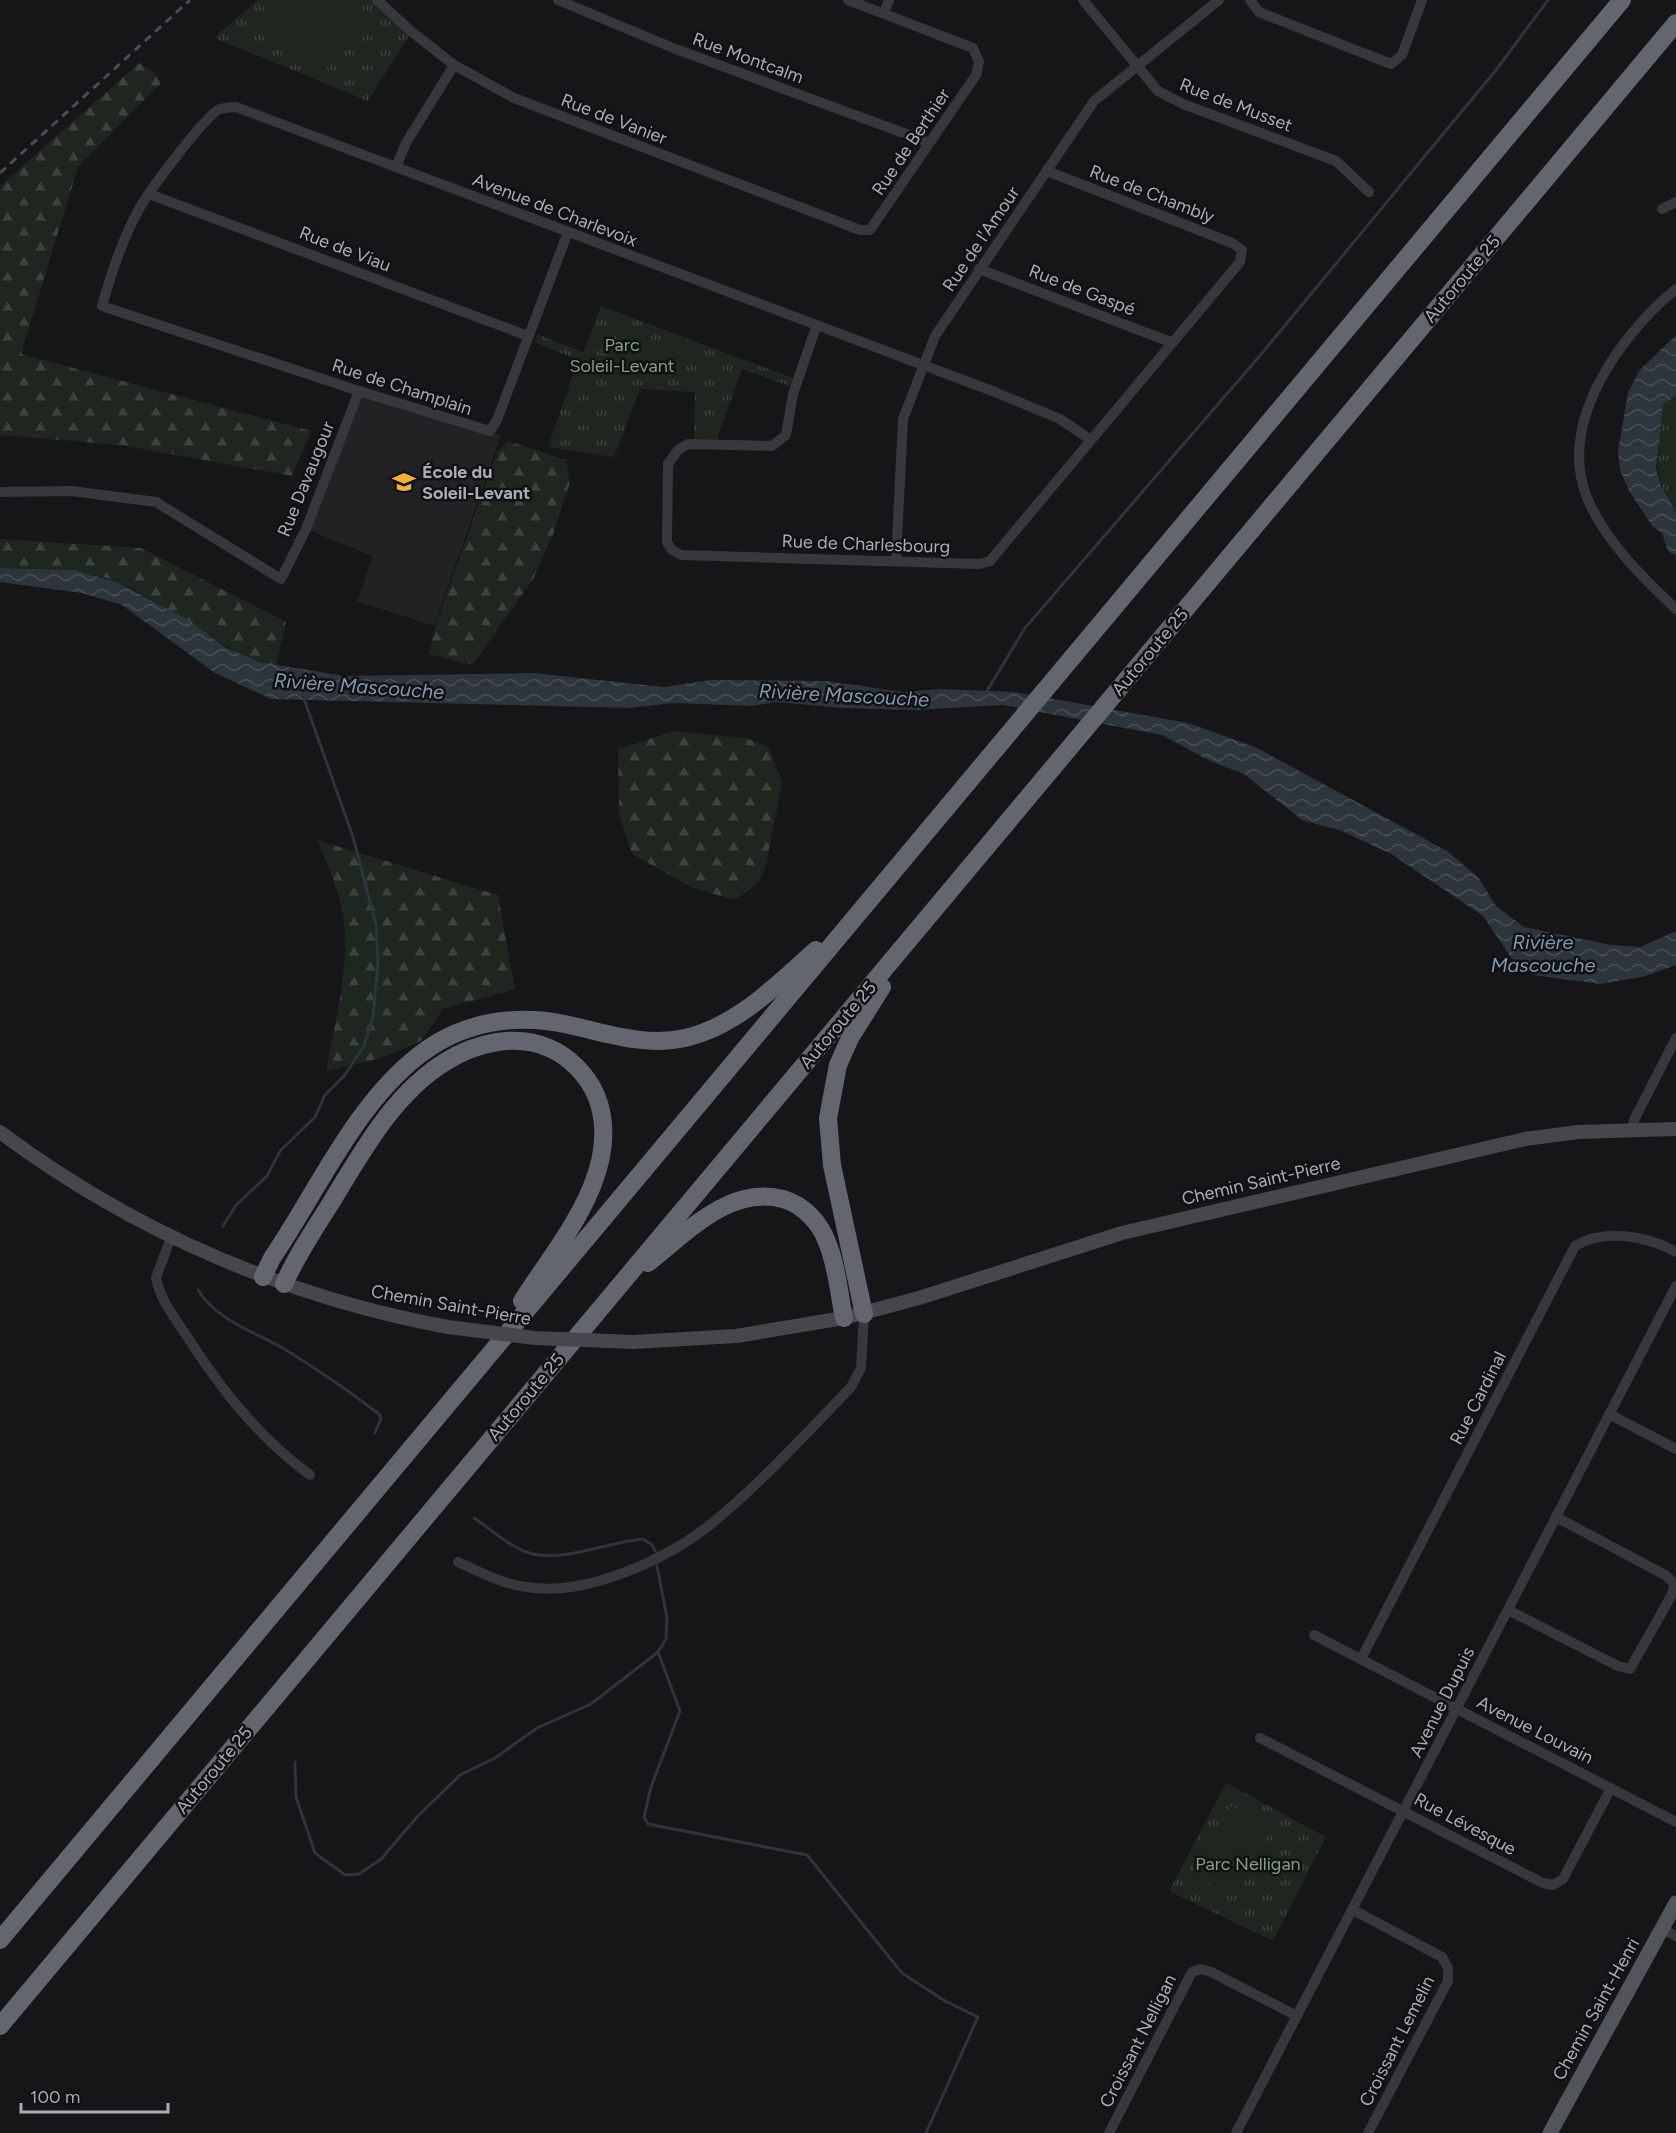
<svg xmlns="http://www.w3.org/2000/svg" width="1676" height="2133" viewBox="0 0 1676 2133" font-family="Figtree,sans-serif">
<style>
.built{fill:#222225}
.forest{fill:url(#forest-firs)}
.park{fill:url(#park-tufts)}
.pitch{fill:#1e261f}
.water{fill:url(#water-waves)}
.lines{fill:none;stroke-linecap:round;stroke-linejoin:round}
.stream{stroke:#2c353c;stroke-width:3}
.street{stroke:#37383d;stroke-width:10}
.secondary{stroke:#45474d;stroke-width:14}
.primary{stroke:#53555c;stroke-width:15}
.highway{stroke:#63666e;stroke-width:18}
.rail{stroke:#4a4c52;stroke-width:3;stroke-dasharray:8 6;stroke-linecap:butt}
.secondary-bridge{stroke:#45474d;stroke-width:14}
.labels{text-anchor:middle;stroke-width:5;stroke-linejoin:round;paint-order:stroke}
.street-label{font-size:18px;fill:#a8adb8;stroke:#111113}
.park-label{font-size:18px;fill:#7fa381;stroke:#111113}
.poi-label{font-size:18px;font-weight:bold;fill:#a8adb8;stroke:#111113;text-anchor:start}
.water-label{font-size:20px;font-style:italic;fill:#7f9bb3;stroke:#111113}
</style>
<defs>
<pattern id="forest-firs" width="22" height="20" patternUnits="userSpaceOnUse" patternTransform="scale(1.5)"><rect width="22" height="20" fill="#1e261f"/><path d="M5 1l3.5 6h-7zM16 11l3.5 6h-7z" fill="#3c433d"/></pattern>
<pattern id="park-tufts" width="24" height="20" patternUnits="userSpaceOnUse" patternTransform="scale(1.5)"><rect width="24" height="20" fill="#1e261f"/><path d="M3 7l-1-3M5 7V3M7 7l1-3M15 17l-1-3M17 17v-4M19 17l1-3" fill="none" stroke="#3c433d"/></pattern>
<pattern id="water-waves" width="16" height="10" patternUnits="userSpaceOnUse" patternTransform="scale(1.5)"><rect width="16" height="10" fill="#2c353c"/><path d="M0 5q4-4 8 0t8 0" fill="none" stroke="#485056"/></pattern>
</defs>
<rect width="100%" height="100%" fill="#161618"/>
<polygon class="built" points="358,394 501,435 434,626 357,601 373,556 306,529"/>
<g class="forest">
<polygon points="139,63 155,73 161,83 78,167 21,354 311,431 292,476 121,445 0,435 0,186"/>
<polygon points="508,441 566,460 570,482 554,532 533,579 474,663 467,664 429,654 436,624 497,452"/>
<path d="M0 539 141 548 286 622 276 666C217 651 174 606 118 582 81 567 39 569 0 568Z"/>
<polygon points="674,731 746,738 769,747 782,784 766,864 760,880 740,897 731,899 693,888 632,854 619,813 618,749"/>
<path d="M317 840 498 895 515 989 443 1009 421 1041 381 1058 326 1071C335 1019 352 963 342 910 337 885 327 863 317 840Z"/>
</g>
<g class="park">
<polygon points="257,0 375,0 410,34 368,101 214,38"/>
<polygon points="601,306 798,380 795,388 742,369 718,436 718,446 694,446 695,392 640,389 614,457 548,447 578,360 535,342 537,334 583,352"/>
<path d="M1676 395V512C1649 477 1658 445 1663 405Z"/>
<polygon points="1226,1783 1326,1837 1273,1941 1169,1891"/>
</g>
<g class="pitch">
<polygon points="278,0 326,0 360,25 324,72 259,23"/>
<polygon points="621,328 676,348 679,356 675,370 667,374 610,353"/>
<polygon points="1230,1806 1272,1828 1234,1897 1192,1874"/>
</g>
<g class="water">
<polygon points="1676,335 1676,395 1663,405 1656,468 1661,486 1676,512 1676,556 1668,551 1662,533 1653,527 1629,491 1620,470 1618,451 1628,393 1639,371"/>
<polygon points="0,568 74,570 117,582 185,618 225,647 260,662 344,676 534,673 664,687 710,680 827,681 903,692 940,689 1015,692 1188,723 1255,747 1447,851 1478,877 1496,906 1524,927 1611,945 1640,947 1676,931 1676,965 1642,977 1600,984 1533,975 1512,959 1483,916 1393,855 1342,831 1302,820 1244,774 1210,761 1162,735 1003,705 914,710 842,708 776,702 752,706 674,703 629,708 271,699 215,673 122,605 82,593 0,582"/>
</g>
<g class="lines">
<g class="stream">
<polyline points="987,691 1025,628 1263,352 1496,70 1548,0"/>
<polyline points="223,1226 236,1205 267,1176 280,1151 315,1117 325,1095 344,1076 364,1046 373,1017 378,964 376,925 353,837 304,699"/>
<path d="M198 1290C216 1320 257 1333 286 1350 318 1370 349 1391 379 1414L381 1418 375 1433"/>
<path d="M474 1518C492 1530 512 1549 533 1554 569 1561 607 1542 643 1539L652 1545 655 1551"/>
<polyline points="658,1652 680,1711 651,1787 644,1817 648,1824 807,1855 902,1973 945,2001 978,2017 926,2133"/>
<polyline points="295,1762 296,1797 315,1853 345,1875 359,1874 381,1859 418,1816 460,1775 495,1758 537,1728 591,1704 658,1652 666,1639 667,1618 657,1566"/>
</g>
<g class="street">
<polyline points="377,0 412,32 454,65 514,98 860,230 870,230 976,75 979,62 973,48 848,0"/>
<polyline points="558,0 673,48 928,142"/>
<polyline points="1083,0 1158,91 1183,104 1336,161 1369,192"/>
<polyline points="1250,0 1259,12 1391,64 1402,55 1422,0"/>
<polyline points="884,13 889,0"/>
<polyline points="396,167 406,143 454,65"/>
<polyline points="149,194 528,336"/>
<polyline points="1662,209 1676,202"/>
<path d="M568 232 497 420 490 431 359 391 102 306C111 274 122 240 138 211 147 193 203 119 218 110 223 107 230 108 236 107L995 392 1060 419 1091 440"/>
<polyline points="979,269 1173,343"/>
<path d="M1676 289C1622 333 1558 420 1586 495 1603 539 1642 577 1676 609"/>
<polyline points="816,327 793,394 786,435 772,446 688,444 678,450 668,464 667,542 672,550 681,555 979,564 990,561 1240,262 1242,250 1232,243 1047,171"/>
<polyline points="0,492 72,491 156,502 281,579 306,529 359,391"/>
<polyline points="896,561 903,419 935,336 1094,101 1219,0"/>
<polyline points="1632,1129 1634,1120 1676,1038"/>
<path d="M171 1237 156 1278C160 1299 174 1317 186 1335 221 1389 257 1436 310 1475"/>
<polyline points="1609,1414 1676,1449"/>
<path d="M458 1562C480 1572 502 1584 526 1587 585 1597 666 1560 711 1524 761 1483 806 1434 851 1387L861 1368 864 1314"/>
<polyline points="1508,1610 1618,1666 1630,1669 1671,1596 1675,1584 1665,1575 1556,1517"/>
<polyline points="1314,1635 1676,1822"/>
<path d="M1361 1659 1575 1246C1604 1228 1648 1236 1676 1252"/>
<polyline points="1260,1738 1543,1883 1553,1885 1563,1879 1611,1788"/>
<polyline points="1353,1910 1442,1957 1448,1968 1448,1981 1368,2133"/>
<polyline points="1662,1929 1676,1936"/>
<polyline points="1109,2133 1192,1972 1201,1969 1211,1972 1297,2016"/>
<polyline points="1236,2133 1676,1286"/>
</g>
<g class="secondary">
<path d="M0 1132C133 1231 285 1297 448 1327"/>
<polyline points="633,1342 736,1336 844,1318 919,1298 1122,1233 1525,1139 1578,1132 1676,1129"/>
</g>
<polyline class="primary" points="1550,2133 1676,1903"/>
<g class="highway">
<path d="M648 1263C686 1233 730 1185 783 1199 804 1205 820 1223 827 1242 837 1266 839 1294 844 1318"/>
<path d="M263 1277 272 1258C317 1192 355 1105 418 1056 462 1021 516 1013 569 1025 607 1033 645 1047 685 1038 738 1026 777 984 816 950"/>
<path d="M284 1284C296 1257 313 1231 329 1206 361 1154 392 1095 445 1062 475 1043 516 1033 549 1048 570 1057 587 1075 596 1095 626 1169 558 1244 522 1301"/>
<polyline points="864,1314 832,1165 828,1118 838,1065 850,1038 882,987"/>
<polyline points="0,1940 1622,0"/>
<polyline points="0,2026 1676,23"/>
</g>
<polyline class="rail" points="0,173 190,0"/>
<polyline class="secondary-bridge" points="448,1327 535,1338 633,1342"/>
</g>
<defs>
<g id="school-bare" transform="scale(1.8)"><path d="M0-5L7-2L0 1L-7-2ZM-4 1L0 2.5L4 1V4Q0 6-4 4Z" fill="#f2b134" stroke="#111113" stroke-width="2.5" paint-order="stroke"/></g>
</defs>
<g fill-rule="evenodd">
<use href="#school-bare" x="404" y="482"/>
</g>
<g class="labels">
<g class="street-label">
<text transform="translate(748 58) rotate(20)" y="6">Rue Montcalm</text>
<text transform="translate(1236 105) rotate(21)" y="6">Rue de Musset</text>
<text transform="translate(614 119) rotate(21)" y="6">Rue de Vanier</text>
<text transform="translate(911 142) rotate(-56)" y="6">Rue de Berthier</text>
<text transform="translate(1152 194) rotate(21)" y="6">Rue de Chambly</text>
<text transform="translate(555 210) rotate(21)" y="6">Avenue de Charlevoix</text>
<text transform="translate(981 239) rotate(-56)" y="6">Rue de l'Amour</text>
<text transform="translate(345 249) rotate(21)" y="6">Rue de Viau</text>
<text transform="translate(1462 279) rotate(-50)" y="6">Autoroute 25</text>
<text transform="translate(1082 290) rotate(21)" y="6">Rue de Gaspé</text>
<text transform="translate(402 387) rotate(18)" y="6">Rue de Champlain</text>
<text transform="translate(306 479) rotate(-68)" y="6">Rue Davaugour</text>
<text transform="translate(866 544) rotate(2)" y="6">Rue de Charlesbourg</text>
<text transform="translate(1150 652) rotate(-50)" y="6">Autoroute 25</text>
<text transform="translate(838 1025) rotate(-50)" y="6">Autoroute 25</text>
<text transform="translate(1261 1181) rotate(-13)" y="6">Chemin Saint-Pierre</text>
<text transform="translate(451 1305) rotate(10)" y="6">Chemin Saint-Pierre</text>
<text transform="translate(526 1397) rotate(-50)" y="6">Autoroute 25</text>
<text transform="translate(1478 1398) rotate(-63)" y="6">Rue Cardinal</text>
<text transform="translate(1442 1702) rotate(-63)" y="6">Avenue Dupuis</text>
<text transform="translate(1535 1730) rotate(27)" y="6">Avenue Louvain</text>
<text transform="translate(214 1770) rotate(-50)" y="6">Autoroute 25</text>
<text transform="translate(1465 1824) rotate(28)" y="6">Rue Lévesque</text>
<text transform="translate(1596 2009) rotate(-61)" y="6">Chemin Saint-Henri</text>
<text transform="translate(1138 2041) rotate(-63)" y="6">Croissant Nelligan</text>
<text transform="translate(1397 2041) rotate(-63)" y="6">Croissant Lemelin</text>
</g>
<g class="park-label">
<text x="622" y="351">Parc<tspan x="622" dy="21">Soleil-Levant</tspan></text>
<text x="1248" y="1870">Parc Nelligan</text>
</g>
<g class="poi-label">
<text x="422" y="478">École du<tspan x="422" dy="21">Soleil-Levant</tspan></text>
</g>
<g class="water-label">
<text transform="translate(359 686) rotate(4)" y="7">Rivière Mascouche</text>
<text transform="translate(844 695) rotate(3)" y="7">Rivière Mascouche</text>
<text x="1543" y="949">Rivière<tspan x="1543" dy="23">Mascouche</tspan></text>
</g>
</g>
<path d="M21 2103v9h147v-9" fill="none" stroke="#a8adb8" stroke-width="3"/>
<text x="30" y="2103" font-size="18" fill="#a8adb8" stroke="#111113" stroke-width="4.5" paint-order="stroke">100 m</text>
</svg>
